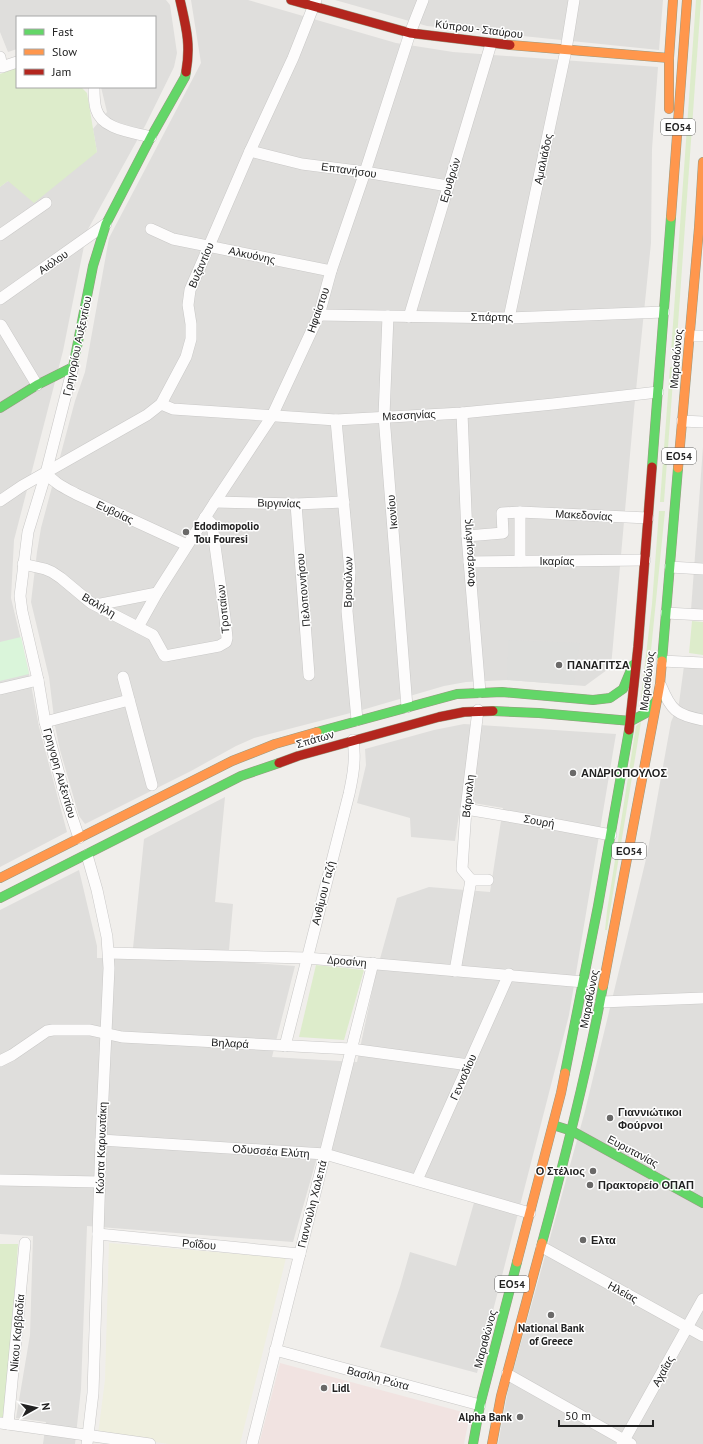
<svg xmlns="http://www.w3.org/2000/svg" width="703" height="1444" viewBox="0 0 703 1444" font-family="'PT Sans',sans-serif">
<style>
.residential{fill:#dfdedc}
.commercial{fill:#f1e3e1}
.religious{fill:#dededc}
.farmland{fill:#efefdf}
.grass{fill:#ddeccb}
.park{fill:#daf5da}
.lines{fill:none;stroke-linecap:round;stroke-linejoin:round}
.street-casing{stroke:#c9c8c7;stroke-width:12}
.fast-casing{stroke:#999a82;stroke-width:10}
.slow-casing{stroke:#999a82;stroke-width:10}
.jam-casing{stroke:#999a82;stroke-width:10}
.street{stroke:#fdfcfc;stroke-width:11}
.fast{stroke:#63d668;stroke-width:9}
.slow{stroke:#ff974d;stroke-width:9}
.jam{stroke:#b3261e;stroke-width:9}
.poi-dot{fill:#6a6968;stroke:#fff;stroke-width:1.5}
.labels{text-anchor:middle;stroke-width:3;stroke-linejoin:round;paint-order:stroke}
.shield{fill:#fff;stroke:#646464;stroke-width:1}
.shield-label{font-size:10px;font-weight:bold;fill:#222}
.street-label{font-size:11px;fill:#222;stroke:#fff}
.poi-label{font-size:11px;font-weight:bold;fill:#222;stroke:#fff;text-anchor:start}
</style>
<rect width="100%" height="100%" fill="#f0eeeb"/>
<g class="residential">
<polygon points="0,0 166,0 170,5 177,53 174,67 145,126 87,231 63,351 14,540 11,598 29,674 39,727 67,832 0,867 0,187 8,181 97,152 93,129 107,112 101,87 155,87 155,17 17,17 17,49 8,52 0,32"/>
<polygon points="191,0 248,0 396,43 453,52 658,67 652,149 651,243 634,410 611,667 585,686 507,680 466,682 444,686 362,710 254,738 236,746 191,771 85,824 79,816 60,750 55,726 49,677 31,602 37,552 41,528 75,401 85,372 109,238 201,63"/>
<polygon points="335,0 663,0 659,50 427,26"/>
<polygon points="703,447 703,611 691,610"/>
<polygon points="684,666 703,667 703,1444 498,1444 508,1390 585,1111 647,855 671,722 679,703"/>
<polygon points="464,724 616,734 569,1015 477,1373 380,1347 400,1287 410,1252 456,1266 477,1192 320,1147 293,1242 87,1226 81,1389 75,1444 43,1444 46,1422 16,1418 30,1335 33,1236 0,1234 0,910 79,870 97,946 97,958 132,958 144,839 225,797 215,902 233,904 228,961 295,966 272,1057 357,1062 376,973 397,898 429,887 490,892 503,808 461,801 455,841 411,837 410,818 357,803 366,765 365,749 434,730"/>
</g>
<polygon class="commercial" points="280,1363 470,1414 464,1444 259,1444"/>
<polygon class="religious" points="508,640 580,643 574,685 507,680"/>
<polygon class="farmland" points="109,1243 286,1258 240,1444 169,1444 98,1434 105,1380"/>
<g class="grass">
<polygon points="696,0 701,0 676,353 671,352"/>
<polygon points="13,69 17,69 17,87 81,87 87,93 97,152 34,203 8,181 0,187 0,74"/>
<polygon points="670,367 674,367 664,502 660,502"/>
<polygon points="659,511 665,511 647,690 645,697 643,699 641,697 652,604"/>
<polygon points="692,621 703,622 703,655 689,653"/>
<polygon points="641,722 607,930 605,930 607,911 636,726"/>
<polygon points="316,965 364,970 344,1040 299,1037"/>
<polygon points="0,1244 18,1244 6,1418 0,1417"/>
</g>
<polygon class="park" points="21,637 29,674 0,681 0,642"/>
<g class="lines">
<g class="street-casing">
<g id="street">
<polyline points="0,57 2,67 17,62"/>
<path d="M94 87C94 94 94 102 96 109 102 130 133 132 151 137"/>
<polyline points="250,151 302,164 365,172 448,186"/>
<polyline points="151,229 173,239 331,271"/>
<polyline points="0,235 46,203"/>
<polyline points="0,299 106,224"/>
<polyline points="319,315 509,318 664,312"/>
<polyline points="388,316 384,416 407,707"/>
<polyline points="409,317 491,44"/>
<polyline points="509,318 566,50 574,0"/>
<polyline points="1,325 37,385"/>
<polyline points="690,336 703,336"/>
<polyline points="73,367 46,473 28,532 20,596 22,611 38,680 45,722 65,796 79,838"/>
<polyline points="161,404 173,409 336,420 462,413 553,404 658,392"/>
<polyline points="462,413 467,536 480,692"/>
<polyline points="336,420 350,572 347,611 357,720"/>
<polyline points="682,421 703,422"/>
<path d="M46 473C54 483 65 488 76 494L187 545"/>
<polyline points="0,501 22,486 147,415 161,404 186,357 191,339 191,324 188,305 190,290 250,151 293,58 316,0"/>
<polyline points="215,502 296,504 344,502"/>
<polyline points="296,504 309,675"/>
<polyline points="467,536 503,533 502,513 520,512 648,518"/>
<polyline points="520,561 520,512"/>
<polyline points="469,562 645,560"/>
<polyline points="23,564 45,569 52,572 61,578 91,603 153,635 164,655 165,656 219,646 226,642 227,638 225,618 212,524 205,517"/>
<polyline points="670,567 703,569"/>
<polyline points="96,605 157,593"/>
<polyline points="666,613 703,615"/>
<polyline points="138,627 157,593 215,502 272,416 319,315 331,271 365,172 410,33 423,0"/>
<polyline points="662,661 703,663"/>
<polyline points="123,677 152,785"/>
<path d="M661 686C671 710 676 715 703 720"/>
<polyline points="0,689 38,680"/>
<polyline points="45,722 129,700"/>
<polyline points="466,809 542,822 611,835"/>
<polyline points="471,880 488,880"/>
<polyline points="109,953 307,958 584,982"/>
<polyline points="455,971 471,880 462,869 466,809 478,710"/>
<polyline points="601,1002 703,998"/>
<path d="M285 1046 349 794C353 776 356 759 353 740"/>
<polyline points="0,1061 12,1055 47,1031 53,1030 90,1030 122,1037 351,1049 469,1065"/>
<polyline points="101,1140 325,1154 530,1213"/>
<polyline points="0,1180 99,1182"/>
<polyline points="417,1180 509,974"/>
<polyline points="98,1234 300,1254"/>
<polyline points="542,1247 703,1336"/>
<polyline points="275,1350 480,1405"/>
<polyline points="507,1374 631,1444"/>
<polyline points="0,1423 150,1444"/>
<polyline points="8,1424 25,1243"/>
<polyline points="87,1444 93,1393 101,1140 109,968 107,937 97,890 87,855"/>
<polyline points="252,1444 373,963"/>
<polyline points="622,1444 703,1299"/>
</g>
</g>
<g class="fast-casing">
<g id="fast">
<polyline points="0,408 37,385 73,367 93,266 106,224 151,137 185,77 186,72"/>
<polyline points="652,467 671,217"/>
<polyline points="662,661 678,468"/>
<polyline points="493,711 539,713 631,721 646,713 657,700"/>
<polyline points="317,732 457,694 502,692 593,700 610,698 623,689 633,665"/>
<polyline points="0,898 241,776 279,763"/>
<polyline points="565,1073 598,906 629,730"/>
<polyline points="553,1125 572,1131 703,1203"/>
<path d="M542 1243C565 1158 587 1073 603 986"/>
<polyline points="473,1444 480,1405 517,1262"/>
</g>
</g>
<g class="slow-casing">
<g id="slow">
<polyline points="510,45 669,58"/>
<polyline points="669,109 669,58 673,0"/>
<polyline points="671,217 687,0"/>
<polyline points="678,468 699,228 703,162"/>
<polyline points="0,878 232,761 275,744 317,732"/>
<polyline points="603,986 660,684 662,661"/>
<polyline points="517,1262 561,1093 565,1073"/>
<polyline points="492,1444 501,1396 542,1243"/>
</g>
</g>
<g class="jam-casing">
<g id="jam">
<path d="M180 0C186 27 191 44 186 72"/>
<polyline points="291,0 410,33 510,45"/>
<polyline points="629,730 638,647 652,467"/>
<polyline points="279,763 298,756 439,717 464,712 493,711"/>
</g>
</g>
<use href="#street" class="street"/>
<use href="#fast" class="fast"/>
<use href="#slow" class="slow"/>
<use href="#jam" class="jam"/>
</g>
<g class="poi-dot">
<circle cx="186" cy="532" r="4"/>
<circle cx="559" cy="665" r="4"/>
<circle cx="573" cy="773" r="4"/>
<circle cx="610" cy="1118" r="4"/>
<circle cx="593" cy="1171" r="4"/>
<circle cx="590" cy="1185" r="4"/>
<circle cx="583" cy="1240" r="4"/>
<circle cx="551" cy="1315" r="4"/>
<circle cx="324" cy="1388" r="4"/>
<circle cx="520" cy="1417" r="4"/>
</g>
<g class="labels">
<g class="shield">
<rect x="661" y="119" width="34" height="16" rx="3"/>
<rect x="662" y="448" width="34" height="16" rx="3"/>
<rect x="612" y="843" width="34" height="16" rx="3"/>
<rect x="495" y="1276" width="34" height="16" rx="3"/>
</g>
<g class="shield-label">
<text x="678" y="131">ΕΟ54</text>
<text x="679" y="460">ΕΟ54</text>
<text x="629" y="855">ΕΟ54</text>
<text x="512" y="1288">ΕΟ54</text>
</g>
<g class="street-label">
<text transform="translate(479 29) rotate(7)" y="4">Κύπρου - Σταύρου</text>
<text transform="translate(543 159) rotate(-78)" y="4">Αμαλιάδος</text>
<text transform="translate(349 170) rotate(8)" y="4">Επτανήσου</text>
<text transform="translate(450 180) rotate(-73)" y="4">Ερυθρών</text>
<text transform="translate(252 255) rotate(12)" y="4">Αλκυόνης</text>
<text transform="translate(53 262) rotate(-35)" y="4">Αιόλου</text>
<text transform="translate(201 265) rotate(-67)" y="4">Βυζαντίου</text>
<text transform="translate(318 310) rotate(-71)" y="4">Ηφαίστου</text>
<text x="492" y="321">Σπάρτης</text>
<text transform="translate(77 346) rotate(-78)" y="4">Γρηγορίου Αυξεντίου</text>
<text transform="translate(676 359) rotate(-85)" y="4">Μαραθώνος</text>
<text transform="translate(409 415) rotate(-3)" y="4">Μεσσηνίας</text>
<text transform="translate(279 503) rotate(1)" y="4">Βιργινίας</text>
<text transform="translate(115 512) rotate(25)" y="4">Ευβοίας</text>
<text transform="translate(392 512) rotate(-95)" y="4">Ικονίου</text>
<text transform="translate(584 515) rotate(3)" y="4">Μακεδονίας</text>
<text transform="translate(469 553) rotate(-94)" y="4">Φανερωμένης</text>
<text x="557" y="565">Ικαρίας</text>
<text transform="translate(348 582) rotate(-89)" y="4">Βρυούλων</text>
<text transform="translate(303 590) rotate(-95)" y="4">Πελοποννήσου</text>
<text transform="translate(99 605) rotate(31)" y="4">Βαλήλη</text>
<text transform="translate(223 609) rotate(-96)" y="4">Τροπαίων</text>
<text transform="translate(647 681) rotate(-83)" y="4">Μαραθώνος</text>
<text transform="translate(315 739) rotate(-16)" y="4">Σπάτων</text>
<text transform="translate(60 773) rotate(74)" y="4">Γρηγορη Αυξεντίου</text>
<text transform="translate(468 796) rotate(-84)" y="4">Βάρναλη</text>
<text transform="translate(539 821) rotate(10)" y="4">Σουρή</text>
<text transform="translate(323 893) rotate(-76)" y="4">Ανθίμου Γαζή</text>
<text transform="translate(347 961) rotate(5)" y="4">Δροσίνη</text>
<text transform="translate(589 999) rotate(-79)" y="4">Μαραθώνος</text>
<text transform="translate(230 1043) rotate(3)" y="4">Βηλαρά</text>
<text transform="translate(463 1077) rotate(-66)" y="4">Γενναδίου</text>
<text transform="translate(101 1148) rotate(-88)" y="4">Κώστα Καρυωτάκη</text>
<text transform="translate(271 1151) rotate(4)" y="4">Οδυσσέα Ελύτη</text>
<text transform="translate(633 1151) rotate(28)" y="4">Ευρυτανίας</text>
<text transform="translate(312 1204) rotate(-76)" y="4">Γιαννούλη Χαλεπά</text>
<text transform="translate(199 1244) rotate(5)" y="4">Ροΐδου</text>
<text transform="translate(623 1292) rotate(29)" y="4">Ηλείας</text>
<text transform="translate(17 1333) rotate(-85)" y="4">Νίκου Καββαδία</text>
<text transform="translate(485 1339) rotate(-75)" y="4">Μαραθώνος</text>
<text transform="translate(663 1371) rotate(-61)" y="4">Αχαΐας</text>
<text transform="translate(378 1378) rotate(15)" y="4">Βασίλη Ρώτα</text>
</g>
<g class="poi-label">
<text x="194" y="530">Edodimopolio<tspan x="194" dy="13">Tou Fouresi</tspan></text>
<text x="567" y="669">ΠΑΝΑΓΙΤΣΑ</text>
<text x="581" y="777">ΑΝΔΡΙΟΠΟΥΛΟΣ</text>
<text x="618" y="1116">Γιαννιώτικοι<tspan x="618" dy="13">Φούρνοι</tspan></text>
<text x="585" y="1175" text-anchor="end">Ο Στέλιος</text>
<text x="598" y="1189">Πρακτορείο ΟΠΑΠ</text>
<text x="591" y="1244">Ελτα</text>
<text x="551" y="1332" text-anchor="middle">National Bank<tspan x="551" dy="13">of Greece</tspan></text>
<text x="332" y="1392">Lidl</text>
<text x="512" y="1421" text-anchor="end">Alpha Bank</text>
</g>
</g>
<rect x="16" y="16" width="140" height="72" fill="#ffffff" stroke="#a7a7a7"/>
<rect x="24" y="29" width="20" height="6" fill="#63d668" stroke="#a7a7a7"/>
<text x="52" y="36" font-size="12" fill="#222222">Fast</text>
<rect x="24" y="49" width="20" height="6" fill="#ff974d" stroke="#a7a7a7"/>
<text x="52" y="56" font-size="12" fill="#222222">Slow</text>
<rect x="24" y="69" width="20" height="6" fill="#b3261e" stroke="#a7a7a7"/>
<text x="52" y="76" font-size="12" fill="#222222">Jam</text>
<g transform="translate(36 1408) rotate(82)" stroke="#ffffff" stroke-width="3" paint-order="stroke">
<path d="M0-3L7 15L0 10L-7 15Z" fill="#222222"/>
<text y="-6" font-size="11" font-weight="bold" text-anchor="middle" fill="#222222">N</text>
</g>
<path d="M559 1420v6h94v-6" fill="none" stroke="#222222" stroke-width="2"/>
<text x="565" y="1420" font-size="12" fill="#222222" stroke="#ffffff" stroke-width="3" paint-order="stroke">50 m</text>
</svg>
